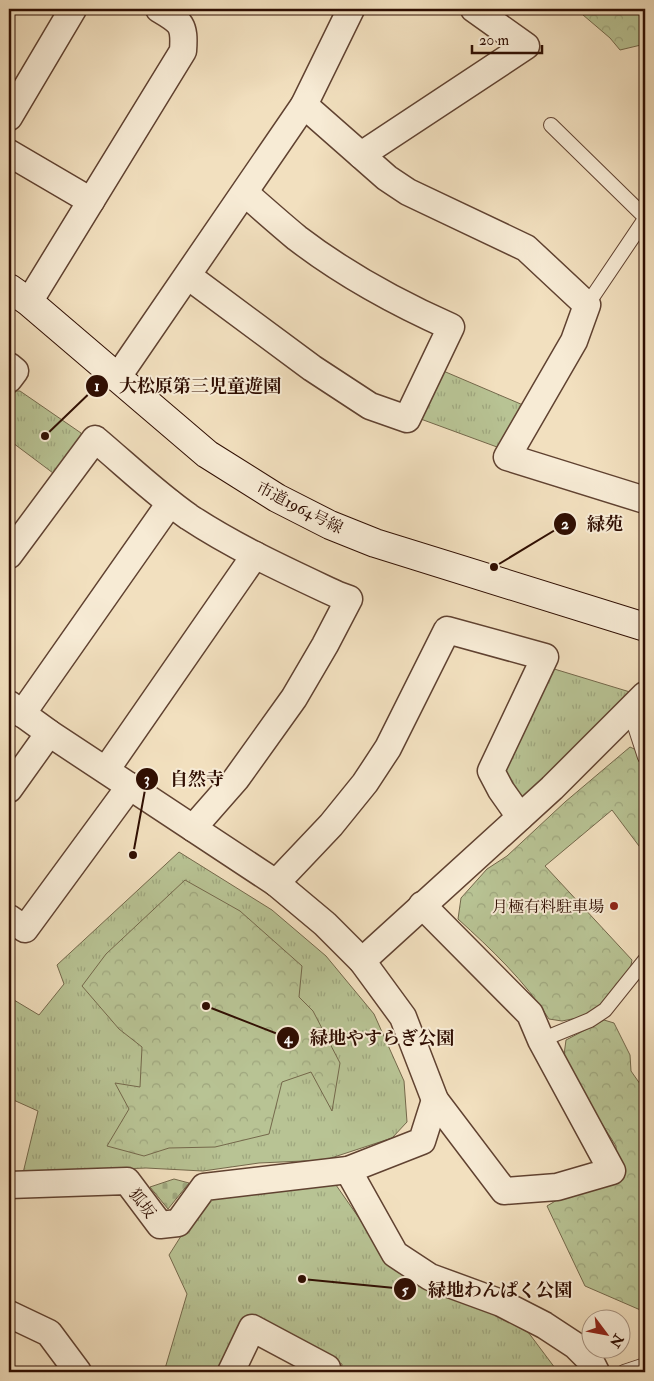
<svg xmlns="http://www.w3.org/2000/svg" width="654" height="1381" viewBox="0 0 654 1381" font-family="'IM FELL Double Pica','Noto Serif JP',serif">
<style>
.grass{fill:url(#grass-tufts);stroke:#74684b}
.forest{fill:url(#forest-crowns);stroke:#74684b}
.cemetery{fill:url(#cemetery-stones);stroke:#74684b}
.lines{fill:none;stroke-linecap:round;stroke-linejoin:round}
.lane-casing{stroke:#604231;stroke-width:16}
.street-casing{stroke:#604231;stroke-width:29}
.secondary-casing{stroke:#2f0e02;stroke-width:30}
.lane{stroke:#f7ebd5;stroke-width:14}
.street{stroke:#f7ebd5;stroke-width:26}
.secondary{stroke:#f7ebd5;stroke-width:28}
.poi-dot{fill:#8f2418;stroke:#f7ebd5;stroke-width:2}
.labels{text-anchor:middle;stroke-width:4;stroke-linejoin:round;paint-order:stroke}
.street-label{font-size:16px;fill:#2f0e02;stroke:#f7ebd5}
.poi-label{font-size:16px;fill:#2f0e02;stroke:#f7ebd5;text-anchor:end}
.leader{fill:none;stroke:#2f0e02;stroke-width:2}
.callout-dot{fill:#2f0e02;stroke:#f7ebd5;stroke-width:2}
.mark-label{font-size:15px;text-anchor:middle;font-weight:bold;fill:#fff}
.callout-label{font-size:18px;text-anchor:middle;font-weight:bold;fill:#2f0e02;stroke:#f7ebd5;stroke-width:4;stroke-linejoin:round;paint-order:stroke}
</style>
<defs>
<pattern id="grass-tufts" width="24" height="20" patternUnits="userSpaceOnUse" patternTransform="scale(1.25)"><rect width="24" height="20" fill="#b8c394"/><path d="M3 7l-1-3M5 7V3M7 7l1-3M15 17l-1-3M17 17v-4M19 17l1-3" fill="none" stroke="#9ea67e"/></pattern>
<pattern id="forest-crowns" width="20" height="18" patternUnits="userSpaceOnUse" patternTransform="scale(1.25)"><rect width="20" height="18" fill="#b8c394"/><path d="M2 6a3 3 0 1 1 6 0M12 15a3 3 0 1 1 6 0" fill="none" stroke="#9ea67e"/></pattern>
<pattern id="cemetery-stones" width="16" height="16" patternUnits="userSpaceOnUse" patternTransform="scale(1.25)"><rect width="16" height="16" fill="#b8c394"/><path d="M2 7V4a2 2 0 0 1 4 0v3zM10 15v-3a2 2 0 0 1 4 0v3z" fill="#9ea67e"/></pattern>
</defs>
<rect width="100%" height="100%" fill="#f2e0bf"/>
<filter id="stains"><feTurbulence type="fractalNoise" baseFrequency=".004" numOctaves="4"/><feColorMatrix values="0 0 0 0 .2 0 0 0 0 .09 0 0 0 0 .02 0 0 0 .5 -.17"/></filter>
<radialGradient id="worn" r=".72"><stop offset=".6" stop-color="#630" stop-opacity="0"/><stop offset="1" stop-color="#630" stop-opacity=".3"/></radialGradient>
<g class="grass">
<polygon points="441,370 523,405 502,444 497,447 418,418"/>
<polygon points="16,391 20,391 81,433 83,439 57,476 9,440 9,402"/>
<polygon points="551,668 630,692 524,801 501,768"/>
<polygon points="179,852 272,910 326,956 374,1014 404,1081 407,1122 392,1138 325,1160 259,1163 203,1171 146,1168 23,1173 38,1111 9,1098 9,997 39,1015 64,984 57,965"/>
<polygon points="325,1182 336,1185 391,1264 462,1298 528,1332 558,1372 341,1372 342,1364 248,1318 215,1372 164,1372 187,1294 169,1255 207,1195"/>
</g>
<g class="forest">
<polygon points="576,9 645,9 645,44 620,50 610,38"/>
<path d="M630 747 645 754V854L612 810 545 866 632 960 630 970 614 995 582 1017 562 1021 549 1019C525 981 491 949 458 919L461 898 487 869 507 856 565 802Z"/>
<polygon points="185,880 240,911 302,966 299,997 313,1011 340,1063 332,1111 311,1072 282,1082 269,1134 215,1147 169,1148 144,1156 107,1146 129,1109 115,1083 140,1087 142,1047 119,1029 82,986 106,954"/>
<polygon points="604,1020 614,1023 630,1055 631,1071 645,1091 645,1153 644,1157 645,1157 645,1312 585,1286 547,1206 616,1165 616,1146 588,1102 564,1055 566,1040"/>
</g>
<polygon class="cemetery" points="174,1179 189,1183 168,1209 150,1187"/>
<g class="lines">
<g class="lane-casing">
<g id="lane">
<polyline points="551,125 645,217"/>
<polyline points="587,305 645,219"/>
<polyline points="630,711 645,757"/>
<polyline points="541,1040 590,1020 605,1010 645,960"/>
<polyline points="624,1372 645,1365"/>
</g>
</g>
<g class="street-casing">
<g id="street">
<polyline points="304,105 387,178 408,192 526,248 587,305 574,341 507,457 645,500"/>
<polyline points="9,117 73,9"/>
<polyline points="9,153 91,201"/>
<polyline points="361,155 526,46 474,9"/>
<path d="M188 276 312 368 370 406 407 419 451 327C397 303 344 274 297 238 279 223 262 208 245 193"/>
<path d="M29 302 183 51C185 24 181 22 159 9"/>
<polyline points="9,366 15,371 9,379"/>
<polyline points="117,378 304,105 351,9"/>
<path d="M9 555 95 439C126 465 156 494 189 517 236 548 287 571 338 595L349 599 325 645 294 698 236 779 193 828"/>
<polyline points="9,704 49,733 276,883 325,924 362,961 403,1017 435,1100 504,1191 557,1187 612,1171 541,1040 530,1014 422,905"/>
<polyline points="22,714 170,503"/>
<polyline points="106,770 255,555"/>
<polyline points="9,789 49,733"/>
<polyline points="276,883 331,825 365,783 388,748 447,630 545,657 491,771 501,790 520,817"/>
<polyline points="9,918 25,929 130,786"/>
<polyline points="362,961 552,788 645,695"/>
<polyline points="348,1170 395,1254 430,1277 501,1303 544,1325 576,1346 590,1360 596,1372"/>
<polyline points="9,1185 127,1181 160,1225 178,1223 204,1187 348,1170 422,1141 435,1100"/>
<polyline points="9,1314 49,1333 78,1372"/>
<polyline points="231,1372 252,1328 327,1368"/>
</g>
</g>
<g class="secondary-casing">
<polyline id="secondary" points="9,288 29,302 207,454 277,498 330,525 375,543 645,627"/>
</g>
<use href="#lane" class="lane"/>
<use href="#street" class="street"/>
<use href="#secondary" class="secondary"/>
</g>
<circle class="poi-dot" cx="614" cy="906" r="5"/>
<g class="labels">
<g class="street-label">
<text transform="translate(300 507) rotate(27)" y="6">市道1964号線</text>
<text transform="translate(143 1203) rotate(53)" y="6">狐坂</text>
</g>
<g class="poi-label">
<text x="604" y="912">月極有料駐車場</text>
</g>
</g>
<path class="leader" d="M45 436L97 386M494 567L565 524M133 855L147 779M206 1006L288 1038M302 1279L405 1289"/>
<g class="callout-dot">
<circle cx="45" cy="436" r="5"/>
<circle cx="494" cy="567" r="5"/>
<circle cx="133" cy="855" r="5"/>
<circle cx="206" cy="1006" r="5"/>
<circle cx="302" cy="1279" r="5"/>
<circle cx="97" cy="386" r="12"/>
<circle cx="565" cy="524" r="12"/>
<circle cx="147" cy="779" r="12"/>
<circle cx="288" cy="1038" r="12"/>
<circle cx="405" cy="1289" r="12"/>
</g>
<g class="mark-label">
<text x="97" y="391">1</text>
<text x="565" y="529">2</text>
<text x="147" y="784">3</text>
<text x="288" y="1043">4</text>
<text x="405" y="1295">5</text>
</g>
<g class="callout-label">
<text x="200" y="392">大松原第三児童遊園</text>
<text x="605" y="530">緑苑</text>
<text x="197" y="785">自然寺</text>
<text x="382" y="1044">緑地やすらぎ公園</text>
<text x="500" y="1296">緑地わんぱく公園</text>
</g>
<rect width="654" height="1381" fill="none" stroke="#f2e0bf" stroke-width="30"/>
<rect x="10" y="10" width="634" height="1361" fill="none" stroke="#2f0e02" stroke-width="2.5"/>
<rect x="15" y="15" width="624" height="1351" fill="none" stroke="#2f0e02"/>
<g transform="translate(606 1334) rotate(122)"><circle r="24" fill="#f7ebd5" stroke="#a79381"/>
<path d="M0-4L9 19L0 12L-9 19Z" fill="#8f2418"/>
<text y="-8" font-size="14" font-weight="bold" text-anchor="middle" fill="#2f0e02">N</text>
</g>
<path d="M472 45v8h70v-8" fill="none" stroke="#2f0e02" stroke-width="2.5"/>
<text x="479" y="45" font-size="15" fill="#2f0e02" stroke="#f7ebd5" stroke-width="4" paint-order="stroke">20 m</text>
<rect width="100%" height="100%" filter="url(#stains)"/>
<rect width="100%" height="100%" fill="url(#worn)"/>
</svg>
